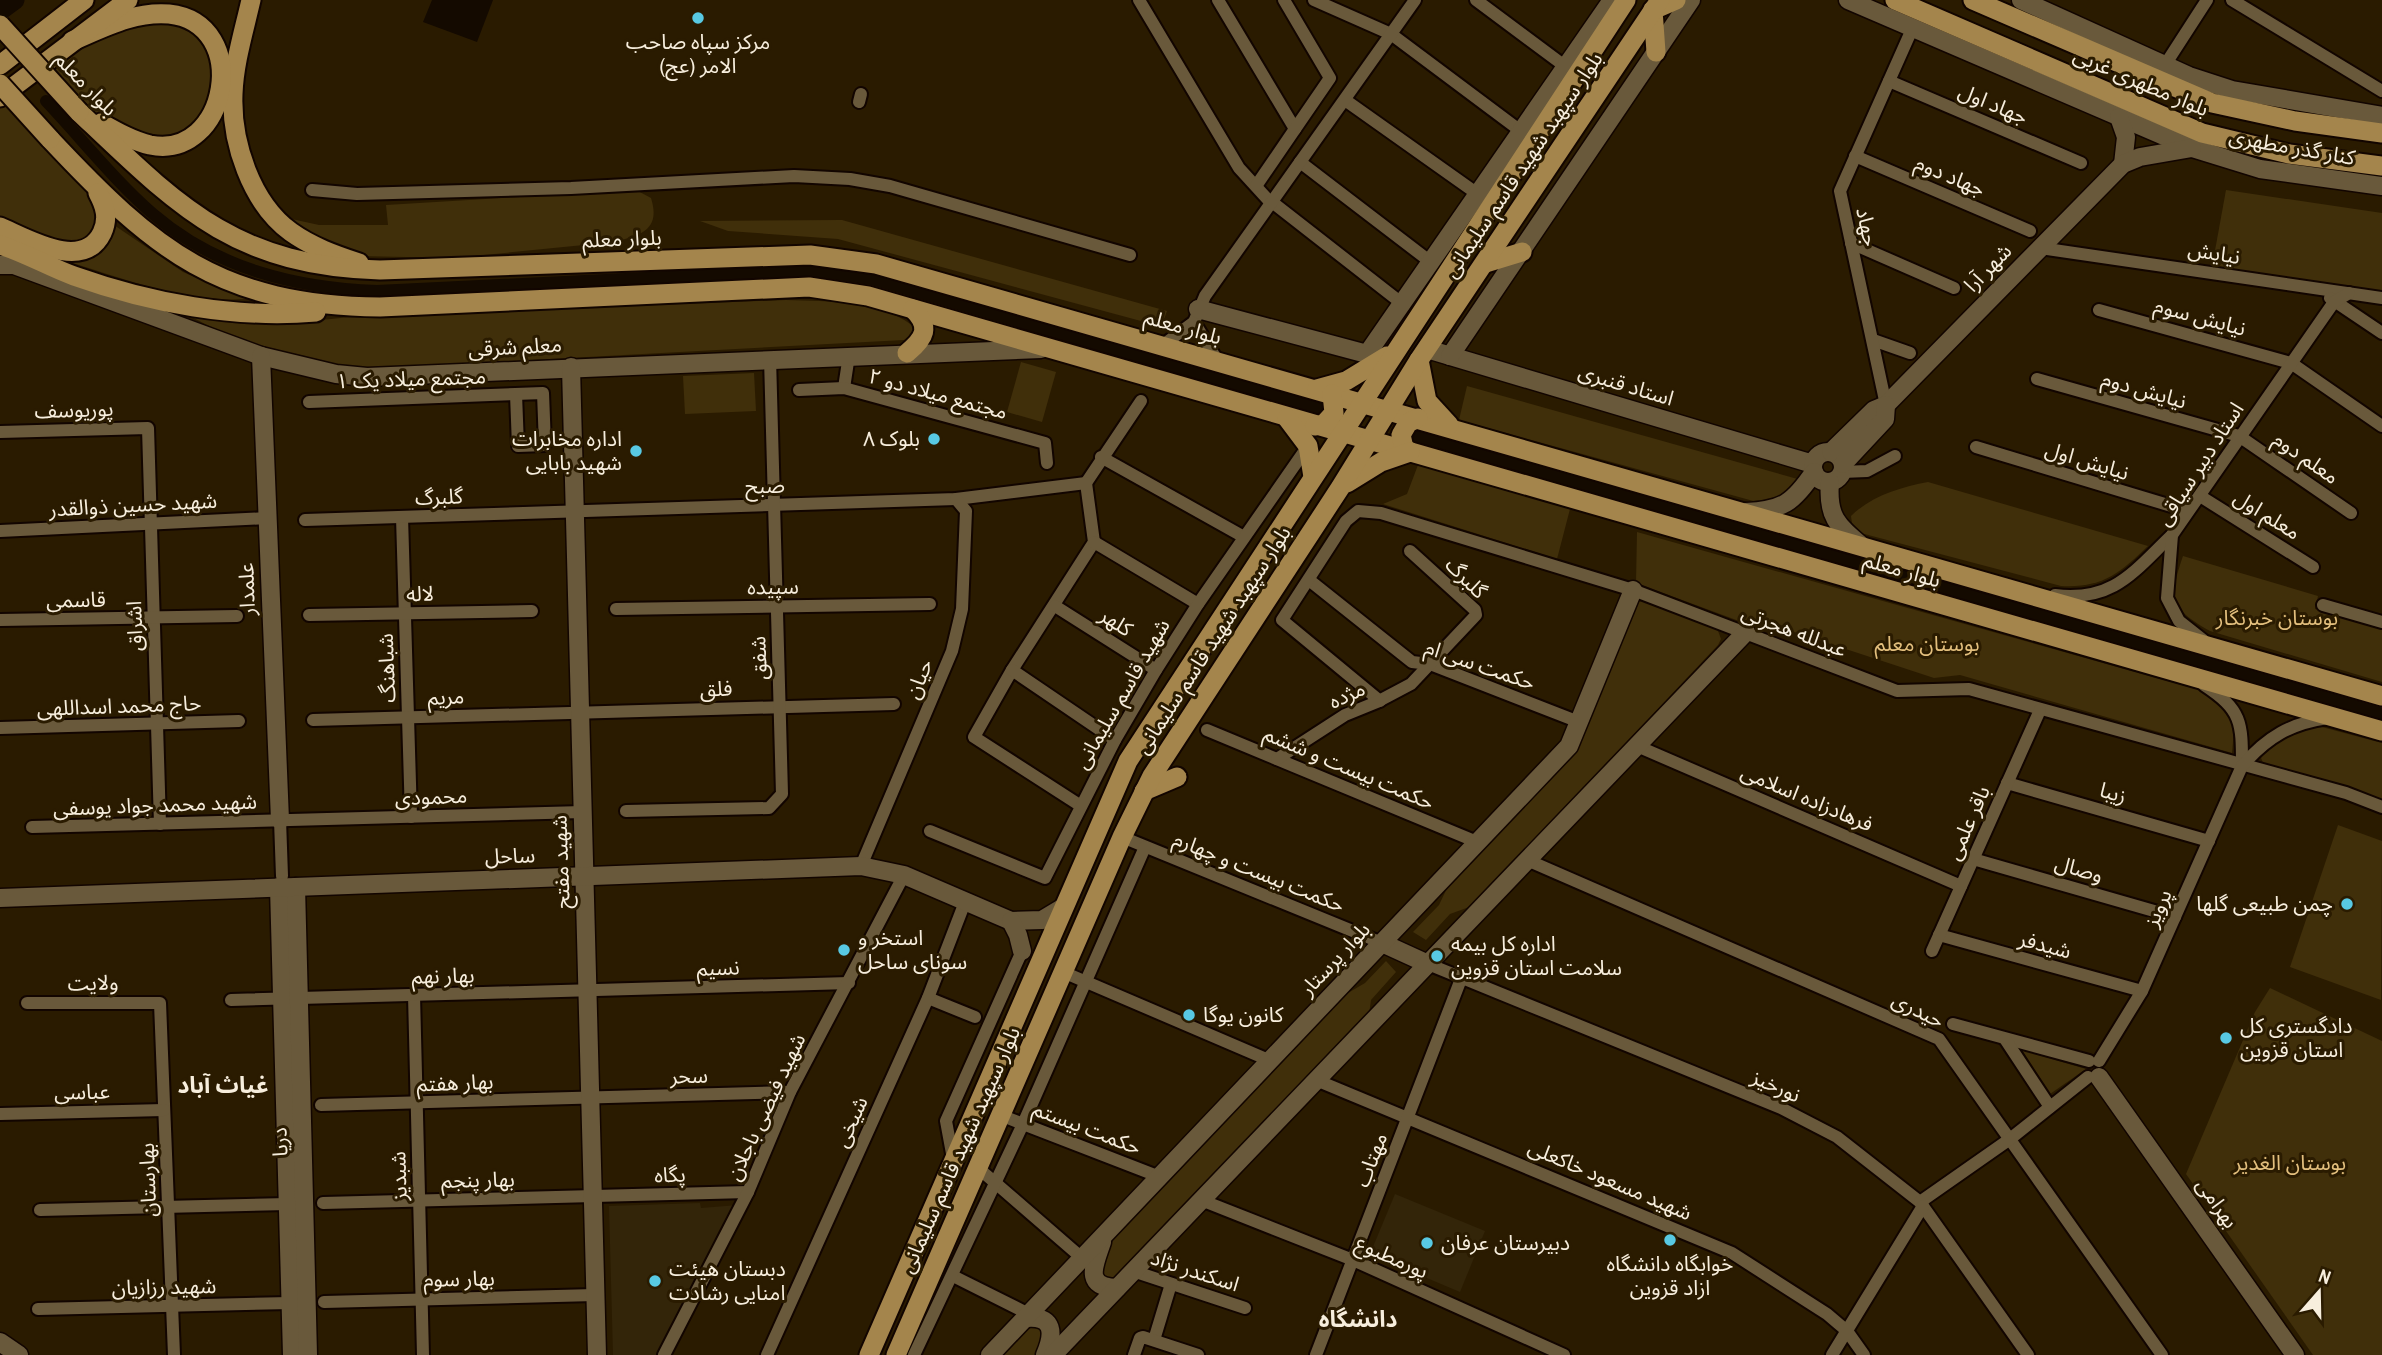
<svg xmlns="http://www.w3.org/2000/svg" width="2382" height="1355" viewBox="0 0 2382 1355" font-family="'Archivo Narrow','Noto Sans Arabic',sans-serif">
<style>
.built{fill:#332509}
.green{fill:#402f0a}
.water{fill:#140a00}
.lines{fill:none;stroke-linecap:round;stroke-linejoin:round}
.canal{stroke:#140a00;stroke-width:12}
.river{stroke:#140a00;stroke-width:19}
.street-casing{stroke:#120500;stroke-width:16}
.secondary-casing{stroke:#120500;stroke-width:21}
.primary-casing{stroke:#120500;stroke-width:23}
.street{stroke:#69593b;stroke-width:12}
.secondary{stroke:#69593b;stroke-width:18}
.primary{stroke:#a4854c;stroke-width:19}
.primary-bridge-casing{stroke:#120500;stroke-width:23;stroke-linecap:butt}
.primary-bridge{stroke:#a4854c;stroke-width:19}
.poi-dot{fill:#58c9e3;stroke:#2a1b00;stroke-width:2.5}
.labels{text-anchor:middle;stroke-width:6;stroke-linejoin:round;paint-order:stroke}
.poi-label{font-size:21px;fill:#f7eedd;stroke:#2a1b00;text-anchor:start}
.street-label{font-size:21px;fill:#f7eedd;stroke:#2a1b00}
.park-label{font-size:21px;fill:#e3bf7d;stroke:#2a1b00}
.neighbourhood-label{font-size:23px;font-weight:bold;fill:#f7eedd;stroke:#2a1b00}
</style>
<rect width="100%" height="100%" fill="#2a1b00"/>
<g class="built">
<polygon points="1395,1194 1485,1231 1460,1292 1370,1254"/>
<polygon points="700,1203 701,1208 738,1205 659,1355 613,1355 609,1206"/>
</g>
<g class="green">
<polygon points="186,21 215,53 208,115 175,140 130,135 87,109 49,65 75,45 134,22"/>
<polygon points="6,98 89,187 102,208 94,238 70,248 0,225 0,102"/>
<path d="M636 190 651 198C661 230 641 235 614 242L454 258 357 256 322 245 287 218 319 225H388L386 205Z"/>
<polygon points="2226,190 2382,213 2382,293 2212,267"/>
<polygon points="842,220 1167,311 1163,322 1152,324 838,239 728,231 700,221"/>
<path d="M111 223 183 272 247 299C184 303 122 278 63 260Z"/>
<path d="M786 300C827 301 887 301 918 330L904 340 361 369C300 364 242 345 188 315 243 326 294 323 350 317Z"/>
<polygon points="1021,362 1056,372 1042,422 1007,412"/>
<polygon points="754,373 756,411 685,414 683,376"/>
<polygon points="1467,386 1801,480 1804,489 1768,505 1459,420"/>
<polygon points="1418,465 1570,509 1557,559 1383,504 1407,494"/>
<path d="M1928 482 2148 546C2119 574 2102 588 2061 586L1853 531 1851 516C1871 496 1901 487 1928 482Z"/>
<path d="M1637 532 2203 691C2231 711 2236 718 2232 753L1960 675 1934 678 1754 619 1739 621 1636 583Z"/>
<path d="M2183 556 2318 596 2315 609 2382 628V682L2210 631C2171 609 2168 599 2183 556Z"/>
<polygon points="1643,601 1717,628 1721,639 1718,645 1472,906 1450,914 1426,940 1413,932 1439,905 1449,884 1573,750 1635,602"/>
<path d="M2322 727 2382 743V802L2264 765 2261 758C2278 737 2295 729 2322 727Z"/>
<polygon points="2338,825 2382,841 2381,1000 2290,967"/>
<polygon points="1386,961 1396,972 1371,1000 1369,1014 1119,1277 1103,1280 1099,1265 1108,1243 1341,997 1365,983"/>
<polygon points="2270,988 2382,1041 2382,1355 2313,1355 2186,1174 2255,1012"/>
<polygon points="2022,1050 2086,1069 2050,1094"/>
<polygon points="1028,1328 1045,1328 1049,1336 1035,1355 1002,1355"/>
</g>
<polygon class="water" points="432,0 493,0 477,42 423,22"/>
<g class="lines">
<g class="canal">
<path d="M46 101C81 138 115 181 153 214 217 269 296 288 377 291L810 270 872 279 1324 410"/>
<polyline points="1410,434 2382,714"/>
</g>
<polyline class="river" points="0,11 15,0"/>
<g class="street-casing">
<g id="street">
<polyline points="1139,0 1239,168 1271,203"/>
<polyline points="1218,0 1295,129 1256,186"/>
<polyline points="1284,0 1330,78 1295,129"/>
<polyline points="1314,0 1391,34 1522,132"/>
<polyline points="1476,0 1566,67"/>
<polyline points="2232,0 2382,91"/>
<polyline points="2165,65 2207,0"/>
<polyline points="1889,81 2081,163"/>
<polyline points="1345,100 1479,195"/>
<polyline points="859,102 861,94"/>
<polyline points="1855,156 2030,231"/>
<polyline points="1300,162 1432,263"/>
<polyline points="312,190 357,194 571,188 794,176 850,179 890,186 1130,255"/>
<polyline points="1272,202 1404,305"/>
<polyline points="1851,243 1954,288"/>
<polyline points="2040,248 2382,298"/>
<polyline points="2330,298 2382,333"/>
<polyline points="2099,310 2291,363 2382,426"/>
<polyline points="1194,322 1217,360"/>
<polyline points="1873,340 1910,353"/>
<polyline points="1163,345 1194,322 1205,296 1415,0"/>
<polyline points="2037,379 2239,436 2351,513"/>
<polyline points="844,388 849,355"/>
<polyline points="799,390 844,388 1045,443 1047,463"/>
<path d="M309 402C387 399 465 396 543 393L545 445 518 446 516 394"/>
<polyline points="1886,405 1840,191 1913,27"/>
<polyline points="0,432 148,428 160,824"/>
<polyline points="1976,447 2188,511"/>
<polyline points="1101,457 1244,537"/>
<polyline points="1842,472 1867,471 1895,456"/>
<polyline points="1086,483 1141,401"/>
<polyline points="2200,496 2313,567"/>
<polyline points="402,517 411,817"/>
<polyline points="305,520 956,499 1086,483 1094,542 1012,670 974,737 1081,806"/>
<polyline points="0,531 267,518"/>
<polyline points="1094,542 1198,604"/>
<polyline points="1309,580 1412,662 1430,664 1579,722"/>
<path d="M2055 595C2114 602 2134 571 2172 535"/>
<polyline points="2323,605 2382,622"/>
<polyline points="1055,606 1156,670"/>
<polyline points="616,609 930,604"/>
<polyline points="309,615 532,611"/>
<polyline points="0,620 237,616"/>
<polyline points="2203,640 2179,621 2167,598 2172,535 2334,302 2349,293"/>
<polyline points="1012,670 1115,740"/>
<path d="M2204 685C2242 710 2242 722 2242 766"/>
<polyline points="1380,701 1282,620 1346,521 1358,511 1381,513 1633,590 1897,691 1969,689 2346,793 2382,807"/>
<polyline points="313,720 894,704"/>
<polyline points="0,728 239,721"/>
<polyline points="1207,730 1477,842"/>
<polyline points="1637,746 1961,886"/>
<polyline points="1277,759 1345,715 1377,702 1411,684 1476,615 1475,610 1410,551"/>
<polyline points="2007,783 2209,841"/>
<polyline points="626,811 769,808 782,794 770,358"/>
<polyline points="280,820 282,876"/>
<polyline points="32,827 583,812"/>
<polyline points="930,831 1045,878 1115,740 1156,670 1198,604 1308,446"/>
<polyline points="1122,837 1382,943"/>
<polyline points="1973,859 2175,917"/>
<polyline points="1527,860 1939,1039 2162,1355"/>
<polyline points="861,866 952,651 962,609 966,511 956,499"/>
<polyline points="1939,935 2142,991"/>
<polyline points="1932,951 2040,710"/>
<polyline points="1428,964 1781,1108 1837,1137 1920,1202 2028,1355"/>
<polyline points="1063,972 1271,1061"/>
<polyline points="414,995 423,1355"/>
<polyline points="928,998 975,1017"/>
<polyline points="231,1000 849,983"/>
<polyline points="27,1003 160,1003 174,1355"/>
<polyline points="1953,1024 2089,1061"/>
<polyline points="2005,1039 2050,1107"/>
<path d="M2099 1061 2142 991 2242 766C2267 737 2291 723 2328 718"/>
<polyline points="1316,1080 1732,1253 1827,1314 1847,1331 1864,1355"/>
<polyline points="321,1105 790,1092"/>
<polyline points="0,1114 164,1110"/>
<polyline points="1000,1115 1160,1177"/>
<polyline points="953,1159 946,1121 1022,951"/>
<polyline points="977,1167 1082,1258"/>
<polyline points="1201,1200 1353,1260 1564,1355"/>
<polyline points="1920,1202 2010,1139 2088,1077"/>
<polyline points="323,1203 748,1192"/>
<polyline points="40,1210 288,1204"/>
<polyline points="1133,1271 1245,1308"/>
<polyline points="953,1276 1029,1314"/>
<polyline points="324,1302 595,1295"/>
<polyline points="38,1309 290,1303"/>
<polyline points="1154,1340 1171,1284"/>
<polyline points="664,1355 748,1192 790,1092 904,875"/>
<polyline points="767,1355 928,998 965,902"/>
<polyline points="914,1355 1023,1124 1145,847"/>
<polyline points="1134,1355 1140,1338 1143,1337 1198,1355"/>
<polyline points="1316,1355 1461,979"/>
<polyline points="1832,1355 1923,1206"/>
</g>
</g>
<g class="secondary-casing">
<g id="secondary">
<polyline points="1848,0 2192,148 2260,169 2382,186"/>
<polyline points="2021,0 2189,76 2232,90 2382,116"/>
<polyline points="2119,117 2126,137 2123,164"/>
<polyline points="0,265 14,265 261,356 336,374 367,377 1041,349"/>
<polyline points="1198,309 1367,354 1612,0"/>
<polyline points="1427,349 1813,464"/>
<polyline points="261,356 280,820"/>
<polyline points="1450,356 1691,0"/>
<polyline points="571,367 597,1355"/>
<circle cx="1828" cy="467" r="15"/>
<polyline points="1831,452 1874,410 1886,405 2123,164 2140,157 2192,148"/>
<polyline points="1843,464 1885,419 1886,405"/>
<path d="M1830 482C1827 517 1837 525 1863 547"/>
<path d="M1746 512C1783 510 1793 503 1814 472"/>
<polyline points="279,887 292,1355"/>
<polyline points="296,887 308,1355"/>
<polyline points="0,898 861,866 904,875 1011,921 1042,920 1062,908"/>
<polyline points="1011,921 1018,935 1022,951"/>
<polyline points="1382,943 1428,964"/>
<polyline points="2099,1077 2295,1355"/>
<path d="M1102 1242C1095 1264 1082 1287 1117 1288"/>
<path d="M1025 1318C1055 1315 1054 1334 1045 1355"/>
<polyline points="0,1342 19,1355"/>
<polyline points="990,1355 1569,746 1633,590"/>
<polyline points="1053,1355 1746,632"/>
</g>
</g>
<g class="primary-casing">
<g id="primary">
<path d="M251 0C244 31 234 63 233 94 231 142 251 203 291 232 312 247 335 255 359 263"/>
<polyline points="1895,0 2202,133 2289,154 2382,166"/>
<polyline points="1973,0 2212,103 2295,121 2382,133"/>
<path d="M72 41C103 28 134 11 169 14 253 23 228 161 150 145 133 141 117 132 101 123"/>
<polyline points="1656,52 1653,10 1676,0"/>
<polyline points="0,65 84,0"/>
<polyline points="0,97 128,0"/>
<path d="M79 112C178 206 234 266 380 270L810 255 876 264 2382 696"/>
<path d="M50 139C155 251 220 305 380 307L809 287 868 296 2382 731"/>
<path d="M0 227C28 239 83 272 102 233 109 218 105 206 98 193"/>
<path d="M0 245C26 253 49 267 74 276 150 303 235 319 316 312"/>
<polyline points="1486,263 1522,252"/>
<path d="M907 353C925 338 931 327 913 309"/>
<polyline points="1419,360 1427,401 1449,425"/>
<polyline points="1317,389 1346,381 1387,356"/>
<polyline points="1287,418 1308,446 1313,477"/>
<polyline points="1315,426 1324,424 1334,413 1332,394"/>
<polyline points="1410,452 1404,448 1401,435 1408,423 1418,418"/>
<polyline points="1347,483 1381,462 1410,452"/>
<polyline points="1144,791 1177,777"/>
<polyline points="869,1355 1128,761 1626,0"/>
<polyline points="896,1355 1122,837 1152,776 1340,488 1419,360 1660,0"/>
</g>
</g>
<use href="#street" class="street"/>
<use href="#secondary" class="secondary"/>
<use href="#primary" class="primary"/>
<g class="primary-bridge-casing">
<g id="primary-bridge">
<polyline points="0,25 79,112"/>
<polyline points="0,84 50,139"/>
</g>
</g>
<use href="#primary-bridge" class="primary-bridge"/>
</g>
<g class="poi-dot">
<circle cx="698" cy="18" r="7"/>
<circle cx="934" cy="439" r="7"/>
<circle cx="636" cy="451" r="7"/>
<circle cx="2347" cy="904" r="7"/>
<circle cx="844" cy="950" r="7"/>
<circle cx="1437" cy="956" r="7"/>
<circle cx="1189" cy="1015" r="7"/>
<circle cx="2226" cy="1038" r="7"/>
<circle cx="1670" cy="1240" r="7"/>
<circle cx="1427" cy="1243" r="7"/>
<circle cx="655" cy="1281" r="7"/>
</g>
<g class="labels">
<g class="poi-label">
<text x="698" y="49" text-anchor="middle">مرکز سپاه صاحب<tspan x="698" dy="24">الامر (عج)</tspan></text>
<text x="622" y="446" text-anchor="end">اداره مخابرات<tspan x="622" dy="24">شهید بابایی</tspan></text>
<text x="920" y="446" text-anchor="end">بلوک ۸</text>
<text x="2333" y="911" text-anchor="end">چمن طبیعی گلها</text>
<text x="858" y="945">استخر و<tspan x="858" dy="24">سونای ساحل</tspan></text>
<text x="1451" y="951">اداره کل بیمه<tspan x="1451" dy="24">سلامت استان قزوین</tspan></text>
<text x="1203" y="1022">کانون یوگا</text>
<text x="2240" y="1033">دادگستری کل<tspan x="2240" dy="24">استان قزوین</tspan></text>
<text x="1441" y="1250">دبیرستان عرفان</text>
<text x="1670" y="1271" text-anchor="middle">خوابگاه دانشگاه<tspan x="1670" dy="24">ازاد قزوین</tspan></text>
<text x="669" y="1276">دبستان هیئت<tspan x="669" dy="24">امنایی رشادت</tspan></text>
</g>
<g class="street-label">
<text transform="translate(2141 82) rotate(23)" y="7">بلوار مطهری غربی</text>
<text transform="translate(86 84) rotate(46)" y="7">بلوار معلم</text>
<text transform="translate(1993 104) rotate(23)" y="7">جهاد اول</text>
<text transform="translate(2292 147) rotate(10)" y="7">کنار گذر مطهری</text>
<text transform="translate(1523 165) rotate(-56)" y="7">بلوار سپهبد شهید قاسم سلیمانی</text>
<text transform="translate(1950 176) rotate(23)" y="7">جهاد دوم</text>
<text transform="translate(1867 227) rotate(78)" y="7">جهاد</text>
<text transform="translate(622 239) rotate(-2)" y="7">بلوار معلم</text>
<text transform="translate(2214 253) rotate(9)" y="7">نيايش</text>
<text transform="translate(1988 268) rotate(-46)" y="7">شهر آرا</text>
<text transform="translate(2200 317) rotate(15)" y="7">نیایش سوم</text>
<text transform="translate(1183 327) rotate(16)" y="7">بلوار معلم</text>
<text transform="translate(515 347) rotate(-3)" y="7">معلم شرقی</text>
<text transform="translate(411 379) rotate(-2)" y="7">مجتمع میلاد یک ۱</text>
<text transform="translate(1626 385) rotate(17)" y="7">استاد قنبری</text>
<text transform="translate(2144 390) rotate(16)" y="7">نیایش دوم</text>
<text transform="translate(938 394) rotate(15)" y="7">مجتمع میلاد دو ۲</text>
<text transform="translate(74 410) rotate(-2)" y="7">پوریوسف</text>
<text transform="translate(2306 458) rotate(35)" y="7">معلم دوم</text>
<text transform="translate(2087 461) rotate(17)" y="7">نیایش اول</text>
<text transform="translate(2200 464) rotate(-57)" y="7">استاد دبیر سیاقی</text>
<text transform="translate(765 486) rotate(-2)" y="7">صبح</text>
<text transform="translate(439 497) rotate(-2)" y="7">گلبرگ</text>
<text transform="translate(133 505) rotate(-3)" y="7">شهید حسین ذوالقدر</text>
<text transform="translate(2267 515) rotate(32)" y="7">معلم اول</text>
<text transform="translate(1902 570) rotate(16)" y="7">بلوار معلم</text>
<text transform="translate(1466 578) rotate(45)" y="7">گلبرگ</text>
<text transform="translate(773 587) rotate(-1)" y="7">سپیده</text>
<text transform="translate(247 589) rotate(-92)" y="7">علمدار</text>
<text transform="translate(420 594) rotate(-1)" y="7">لاله</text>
<text transform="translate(76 600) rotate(-1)" y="7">قاسمی</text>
<text transform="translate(1116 622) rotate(33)" y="7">کلهر</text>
<text transform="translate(135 626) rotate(-92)" y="7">اشراق</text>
<text transform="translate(1794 631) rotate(21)" y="7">عبدلله هجرتی</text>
<text transform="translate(1213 640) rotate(-57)" y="7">بلوار سپهبد شهید قاسم سلیمانی</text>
<text transform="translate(759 658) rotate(-92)" y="7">شفق</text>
<text transform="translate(1480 665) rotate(19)" y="7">حکمت سی ام</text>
<text transform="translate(387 668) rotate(-92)" y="7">شباهنگ</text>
<text transform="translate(919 679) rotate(-68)" y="7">حیان</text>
<text transform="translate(716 689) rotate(-2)" y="7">فلق</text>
<text transform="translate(1122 694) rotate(-60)" y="7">شهید قاسم سلیمانی</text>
<text transform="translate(1347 695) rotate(-25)" y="7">مژده</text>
<text transform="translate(446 697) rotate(-2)" y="7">مریم</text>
<text transform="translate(119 706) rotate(-2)" y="7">حاج محمد اسداللهی</text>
<text transform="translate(1349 768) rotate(23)" y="7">حکمت بیست و ششم</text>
<text transform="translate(2113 793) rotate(16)" y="7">زیبا</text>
<text transform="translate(431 797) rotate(-2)" y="7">محمودی</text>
<text transform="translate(1807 798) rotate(23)" y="7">فرهادزاده اسلامی</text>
<text transform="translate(155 805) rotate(-2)" y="7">شهید محمد جواد یوسفی</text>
<text transform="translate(1968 823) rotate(-66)" y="7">باقر علمی</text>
<text transform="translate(510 856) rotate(-2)" y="7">ساحل</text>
<text transform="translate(561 862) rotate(-92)" y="7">شهید مفتح</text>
<text transform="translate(2079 869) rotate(16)" y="7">وصال</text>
<text transform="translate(1259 872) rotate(22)" y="7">حکمت بیست و چهارم</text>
<text transform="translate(2158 908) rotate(-66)" y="7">پرویز</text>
<text transform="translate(2045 945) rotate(15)" y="7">شیدفر</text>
<text transform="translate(1335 959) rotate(-47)" y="7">بلوار پرستار</text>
<text transform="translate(718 968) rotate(-2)" y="7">نسیم</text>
<text transform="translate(443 976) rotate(-1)" y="7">بهار نهم</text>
<text transform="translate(93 983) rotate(-1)" y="7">ولایت</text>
<text transform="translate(1918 1010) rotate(26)" y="7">حیدری</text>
<text transform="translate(689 1076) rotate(-2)" y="7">سحر</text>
<text transform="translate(455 1083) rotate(-2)" y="7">بهار هفتم</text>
<text transform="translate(1776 1086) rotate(24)" y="7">نورخیز</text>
<text transform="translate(82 1092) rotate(-1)" y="7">عباسی</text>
<text transform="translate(766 1107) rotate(-65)" y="7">شهید فیضی باجلان</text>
<text transform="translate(851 1122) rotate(-66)" y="7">شیخی</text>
<text transform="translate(1087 1128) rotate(21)" y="7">حکمت بیستم</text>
<text transform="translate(280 1142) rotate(-92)" y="7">دریا</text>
<text transform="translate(960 1150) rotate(-66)" y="7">بلوار سپهبد شهید قاسم سلیمانی</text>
<text transform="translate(1371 1160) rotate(-69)" y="7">مهتاب</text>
<text transform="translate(670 1175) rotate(-2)" y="7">پگاه</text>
<text transform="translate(399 1176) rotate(-92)" y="7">شبدیز</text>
<text transform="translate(148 1180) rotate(-92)" y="7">بهارستان</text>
<text transform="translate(478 1180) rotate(-1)" y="7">بهار پنجم</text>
<text transform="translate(1610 1180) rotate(23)" y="7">شهید مسعود خاکعلی</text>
<text transform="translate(2217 1203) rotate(55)" y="7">بهرامی</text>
<text transform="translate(1392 1257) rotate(24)" y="7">پورمطبوع</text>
<text transform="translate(1195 1271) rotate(18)" y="7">اسکندر نژاد</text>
<text transform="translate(459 1279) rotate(-1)" y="7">بهار سوم</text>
<text transform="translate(164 1287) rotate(-1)" y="7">شهید رزازیان</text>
</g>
<g class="park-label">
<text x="2277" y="625">بوستان خبرنگار</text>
<text x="1927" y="651">بوستان معلم</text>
<text x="2290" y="1170">بوستان الغدیر</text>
</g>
<g class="neighbourhood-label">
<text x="223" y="1093">غیاث آباد</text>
<text x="1358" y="1327">دانشگاه</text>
</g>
</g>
<g transform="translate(2319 1292) rotate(20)" stroke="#2a1b00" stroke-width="5" paint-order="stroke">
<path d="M0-5L12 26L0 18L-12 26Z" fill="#f7eedd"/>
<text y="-10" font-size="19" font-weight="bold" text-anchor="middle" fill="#f7eedd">N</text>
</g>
</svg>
